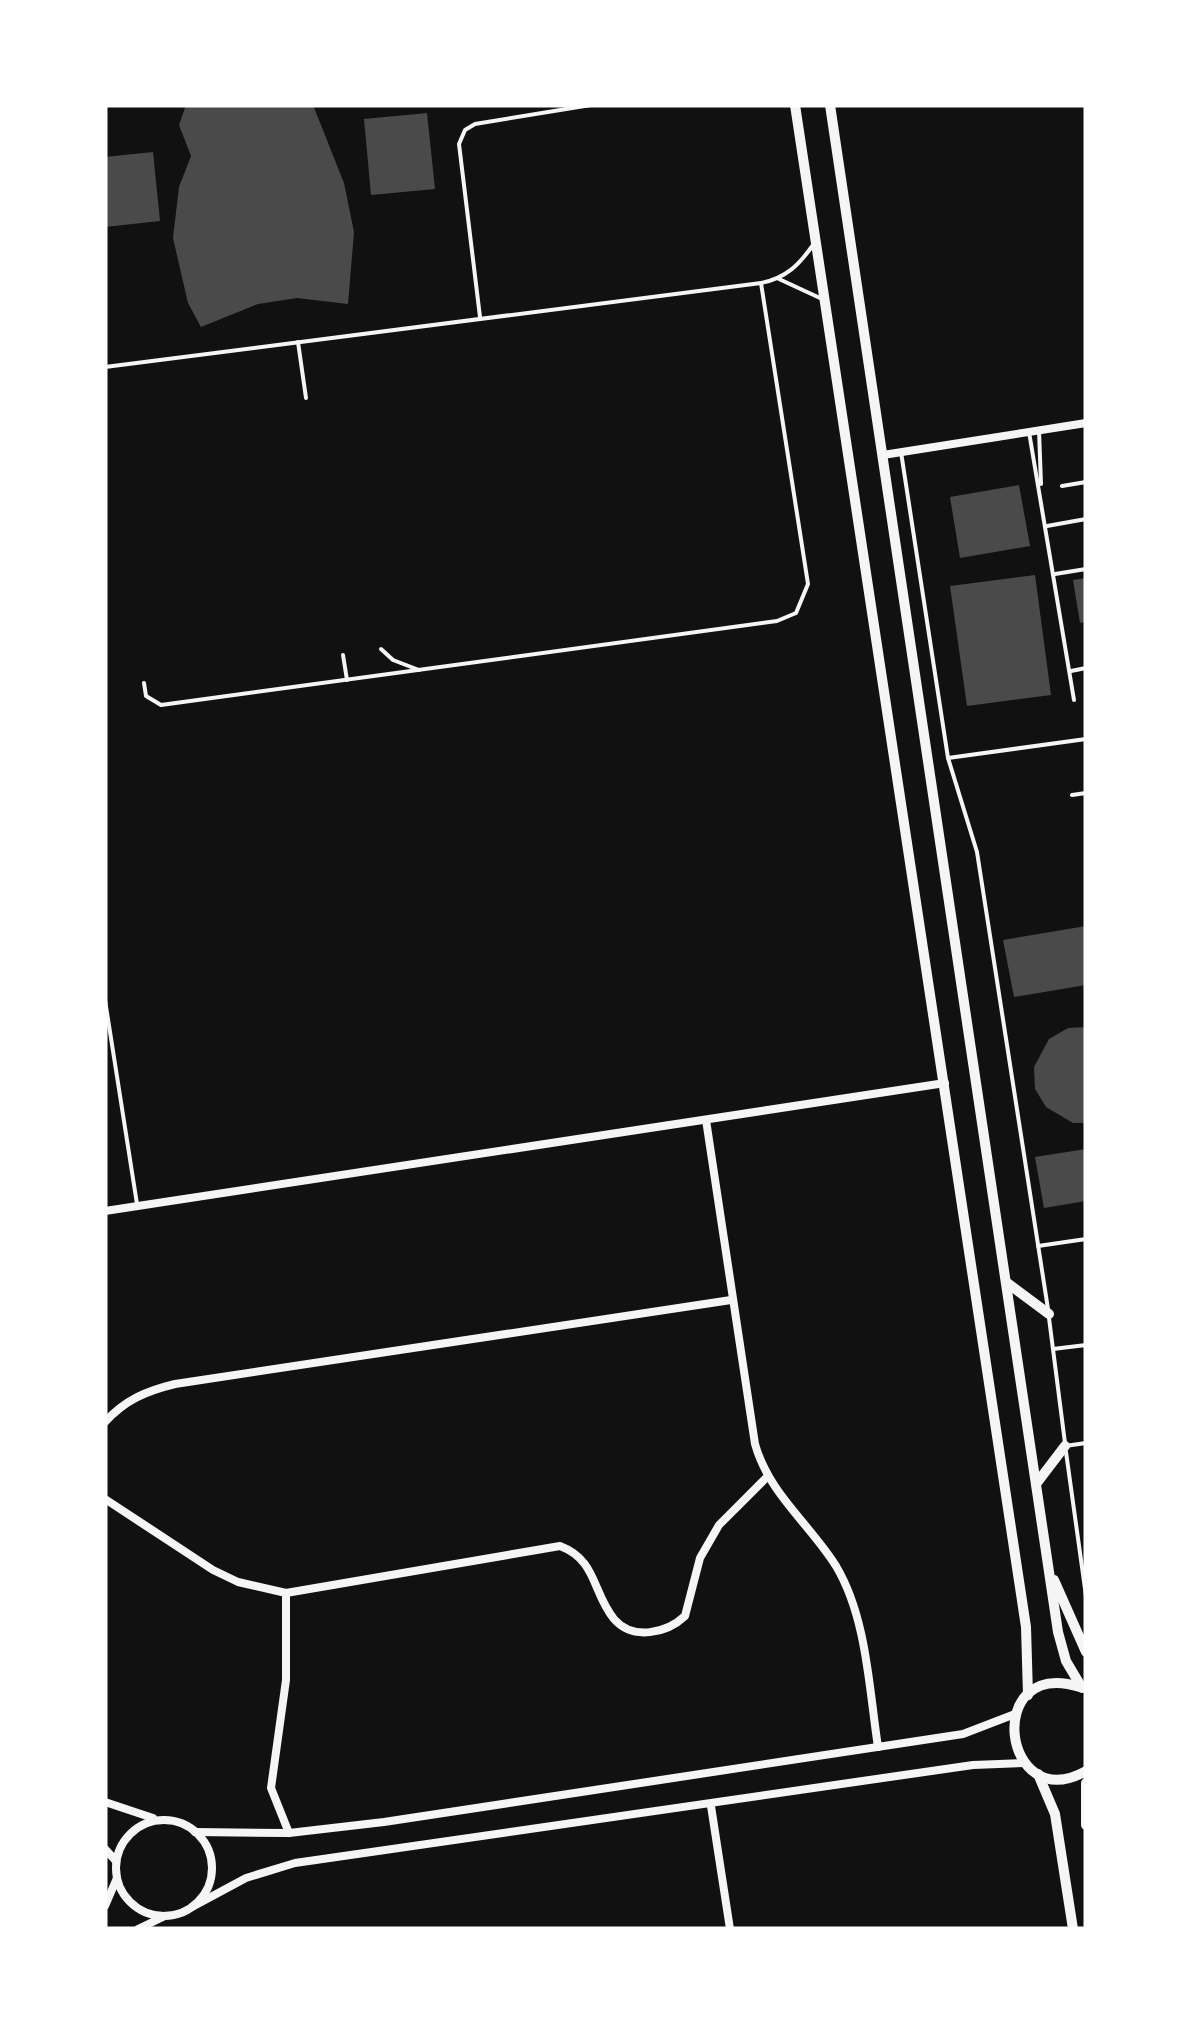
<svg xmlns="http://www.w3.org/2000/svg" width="1191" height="2034" viewBox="0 0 1191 2034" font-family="Rubik,sans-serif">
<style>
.building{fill:#4a4a4a}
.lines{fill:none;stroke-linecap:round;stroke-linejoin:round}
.service{stroke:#f5f5f5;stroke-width:4}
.minor{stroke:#f5f5f5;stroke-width:8}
.secondary{stroke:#f5f5f5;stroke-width:10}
</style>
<rect width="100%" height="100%" fill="#111"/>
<g class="building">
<polygon points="186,105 313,105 344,183 354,232 348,304 297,298 258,304 201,327 188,303 173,238 179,187 191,156 179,125"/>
<polygon points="427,113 435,189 371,195 364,119"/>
<polygon points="153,152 160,221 105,227 105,157"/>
<polygon points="1019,485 1030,546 960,558 950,497"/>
<polygon points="1035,575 1051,695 967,706 950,586"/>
<polygon points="1086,578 1086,622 1080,623 1073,580"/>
<polygon points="1086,926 1086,985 1014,997 1003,940"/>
<polygon points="1086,1027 1086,1123 1073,1123 1046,1107 1035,1089 1034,1067 1049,1039 1068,1028"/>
<polygon points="1086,1149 1086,1201 1044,1208 1035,1157"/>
</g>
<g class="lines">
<g class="service">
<polyline points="779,279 820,298"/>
<polyline points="480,317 459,144 465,130 475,124 591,105"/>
<polyline points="298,342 306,398"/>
<path d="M105 367 761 283C786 278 799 265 813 245"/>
<polyline points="1039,430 1041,484"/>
<polyline points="1029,432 1074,700"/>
<polyline points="901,452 948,758 977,852 1048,1309"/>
<polyline points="1062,486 1086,482"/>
<polyline points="1047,526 1086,519"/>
<polyline points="1055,574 1086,569"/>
<polyline points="381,649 393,660 419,670"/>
<polyline points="343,655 347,680"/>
<polyline points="1071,671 1086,668"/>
<polyline points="144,683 146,696 161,705 777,621 796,613 808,584 761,283"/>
<polyline points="948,758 1086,739"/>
<polyline points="1072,795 1086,793"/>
<polyline points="105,1000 137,1204"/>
<polyline points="1038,1246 1086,1239"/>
<polyline points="1049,1318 1065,1443"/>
<polyline points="1053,1349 1086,1345"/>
<polyline points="1065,1446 1086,1443"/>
<polyline points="1066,1452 1086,1596"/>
</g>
<g class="minor">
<polyline points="883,455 1086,423"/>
<path d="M706 1120 755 1444C769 1494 809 1523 836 1566 867 1618 869 1689 878 1747"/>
<polyline points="105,1211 945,1083"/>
<path d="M105 1422C125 1400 146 1391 175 1384L731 1300"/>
<path d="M105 1499 213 1570 238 1582 286 1593 560 1546C597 1560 592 1592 614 1619 633 1641 667 1633 685 1616L700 1558 719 1525 767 1477"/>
<polyline points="286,1593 286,1680 271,1788 289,1833"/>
<polyline points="105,1802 153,1818"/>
<polyline points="711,1806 730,1929"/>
<circle cx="164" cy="1868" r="48"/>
<polyline points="195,1832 289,1833 384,1822 963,1734 1015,1714"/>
<polyline points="105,1849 116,1861"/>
<polyline points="105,1906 117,1878"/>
<polyline points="192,1907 246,1878 295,1863 973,1765 1024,1763"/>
<polyline points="138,1929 165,1916"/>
</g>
<g class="secondary">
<polyline points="795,105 1026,1627 1028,1695"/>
<polyline points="830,105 1058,1632 1066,1661 1082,1688"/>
<polyline points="1006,1282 1049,1314"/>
<polyline points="1036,1484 1065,1446"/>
<polyline points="1054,1580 1086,1652"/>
<path d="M1080 1687C982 1656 1002 1818 1086 1771"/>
<polyline points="1038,1774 1055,1814 1073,1929"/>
<polyline points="1086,1783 1086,1825"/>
</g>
</g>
<rect width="1191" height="2034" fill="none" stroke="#ffffff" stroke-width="215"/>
</svg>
